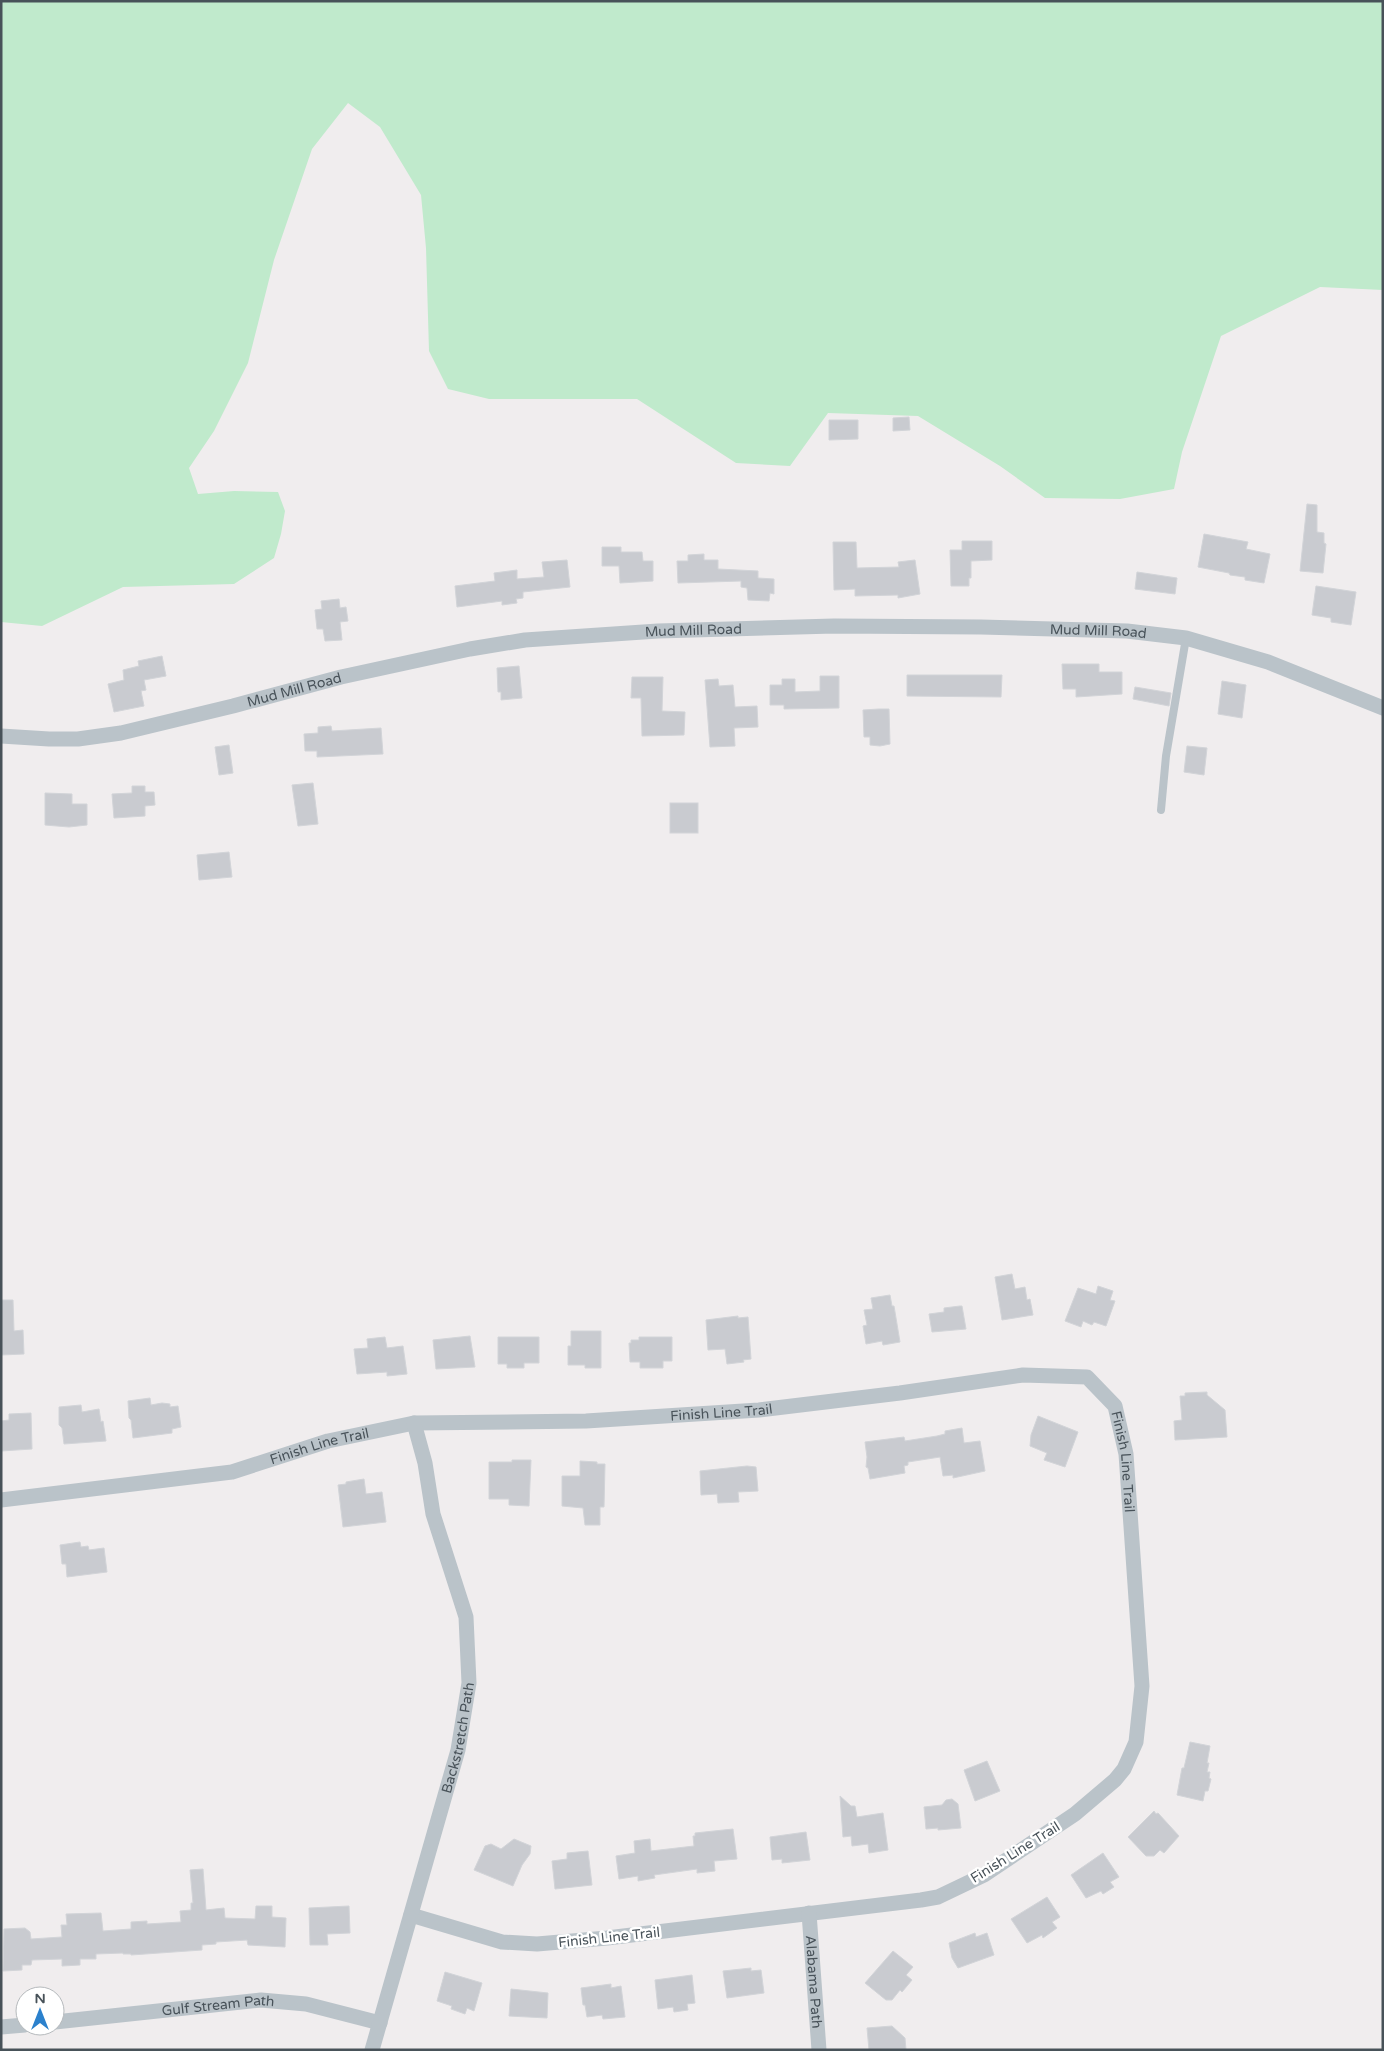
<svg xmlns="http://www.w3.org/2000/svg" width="1384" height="2051" viewBox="0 0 1384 2051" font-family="'Varela Round',sans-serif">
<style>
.green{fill:#c0eacc}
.building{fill:#c9cbd0;stroke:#d2d4d8}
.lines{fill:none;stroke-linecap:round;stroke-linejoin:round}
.service{stroke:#bac3c9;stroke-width:8}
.minor{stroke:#bac3c9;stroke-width:15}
.labels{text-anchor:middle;stroke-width:5;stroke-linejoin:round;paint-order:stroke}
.street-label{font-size:14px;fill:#485259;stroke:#fff}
</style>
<rect width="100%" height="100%" fill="#f0edee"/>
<polygon class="green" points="1,1 1383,1 1383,290 1320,287 1221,336 1182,452 1174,489 1120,499 1045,498 1000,466 918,416 828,413 790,466 736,463 637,399 489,399 448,389 429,351 426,248 421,195 380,127 348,103 312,149 274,260 248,363 214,431 189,468 198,494 234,491 278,492 285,511 281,534 274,558 234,584 123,587 42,626 1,622"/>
<g class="building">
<polygon points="909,417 910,430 893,431 893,418"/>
<polygon points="829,420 858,420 858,439 829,440"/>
<polygon points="1307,504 1317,505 1317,532 1324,533 1324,543 1326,544 1323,573 1300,571"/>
<polygon points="1204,534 1248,542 1246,549 1270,554 1264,583 1245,580 1245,577 1230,575 1229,573 1198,567"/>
<polygon points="962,541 992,541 992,560 971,561 971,578 969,578 969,586 951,586 950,550 962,550"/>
<polygon points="833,542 856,542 857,568 899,567 898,562 915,560 920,594 898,598 898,595 855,596 855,589 834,590"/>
<polygon points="602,547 621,547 621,552 642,552 643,561 653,561 653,581 620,583 619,566 602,566"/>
<polygon points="704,554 704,560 718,560 718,569 758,571 758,578 774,579 774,594 770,593 769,601 748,600 747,588 741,587 741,581 678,583 677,561 688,561 688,555"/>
<polygon points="567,560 570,587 523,592 523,598 516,599 517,603 502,605 502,601 457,607 455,586 495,581 494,573 517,570 517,579 544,577 542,562"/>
<polygon points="1137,572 1177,578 1175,594 1135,589"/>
<polygon points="1316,586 1356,592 1351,625 1331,622 1331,618 1312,615"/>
<polygon points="339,599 340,608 346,607 348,621 340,622 342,640 325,641 323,629 317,629 315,610 322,609 321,601"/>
<polygon points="162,656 166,676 144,680 146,690 141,691 144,706 114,712 108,684 124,680 123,670 139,666 138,661"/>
<polygon points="1062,664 1099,664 1099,672 1122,672 1122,694 1076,697 1076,689 1063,689"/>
<polygon points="519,666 522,698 501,700 501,692 498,692 497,668"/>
<polygon points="907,675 1002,675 1001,697 907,696"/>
<polygon points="820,676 839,676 839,708 784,709 784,705 770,705 770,685 782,685 782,679 795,679 795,692 820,691"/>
<polygon points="632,677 663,677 662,711 685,712 684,735 642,736 641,698 631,698"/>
<polygon points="718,679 719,686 733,685 735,707 757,706 758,727 734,728 735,746 710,747 705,680"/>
<polygon points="1222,681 1246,685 1242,718 1218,714"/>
<polygon points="1135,687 1171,693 1169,706 1133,699"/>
<polygon points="879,709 889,709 890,744 880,746 870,745 870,737 864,737 863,710"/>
<polygon points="331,726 332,731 381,728 383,754 317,757 317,751 305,751 304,734 318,733 318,727"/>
<polygon points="229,745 233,773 219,775 215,747"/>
<polygon points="1187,746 1207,748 1204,775 1184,772"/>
<polygon points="313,783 318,824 298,826 292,785"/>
<polygon points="132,786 145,786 145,792 154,792 155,805 145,806 145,816 114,818 112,794 132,793"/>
<polygon points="45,793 72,794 72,804 87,804 87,825 69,827 45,825"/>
<rect x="670" y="803" width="28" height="30"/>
<polygon points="229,852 232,877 199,880 197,855"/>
<polygon points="1012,1274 1015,1289 1025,1287 1027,1300 1030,1299 1033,1315 1002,1320 995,1277"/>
<polygon points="1098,1286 1113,1291 1110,1300 1115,1301 1106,1326 1094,1322 1092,1325 1083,1321 1081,1327 1065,1321 1078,1288 1096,1294"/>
<polygon points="890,1295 892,1306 894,1306 900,1342 883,1345 882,1341 866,1344 863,1326 867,1325 864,1310 873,1309 871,1298"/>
<polygon points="1,1300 13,1300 14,1331 23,1330 24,1354 1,1355"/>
<polygon points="960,1306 962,1306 966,1329 932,1332 929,1314 944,1312 944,1308"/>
<polygon points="738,1316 738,1318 748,1317 751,1359 743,1360 744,1362 727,1364 725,1349 708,1350 706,1320"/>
<polygon points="571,1331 601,1331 601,1368 585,1368 585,1365 568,1365 568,1346 571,1346"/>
<polygon points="470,1336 475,1367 436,1369 433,1340"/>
<polygon points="385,1337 387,1348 403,1346 407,1374 387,1376 387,1372 357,1374 354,1349 368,1348 367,1339"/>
<polygon points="498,1337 539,1337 539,1363 524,1363 524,1368 507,1368 507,1364 498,1364"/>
<polygon points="639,1337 672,1337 672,1361 663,1361 663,1368 640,1368 640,1362 630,1362 629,1343 631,1343 631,1340 639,1340"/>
<polygon points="1207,1392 1207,1395 1225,1410 1227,1437 1175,1440 1174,1421 1182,1420 1180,1396 1185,1396 1185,1393"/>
<polygon points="150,1398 151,1405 162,1403 170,1404 170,1407 178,1406 181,1427 172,1429 172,1433 133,1438 131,1420 129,1418 128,1401"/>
<polygon points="81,1405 82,1412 99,1409 101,1422 103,1421 106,1441 64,1444 62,1428 59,1425 59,1407"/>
<polygon points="31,1413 32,1449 1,1451 1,1421 9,1420 9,1414"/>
<polygon points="1038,1416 1078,1432 1065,1467 1044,1460 1047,1453 1030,1446 1031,1435"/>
<polygon points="962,1428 964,1443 980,1441 985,1471 953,1478 953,1475 943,1476 940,1457 908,1462 908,1465 904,1466 905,1473 870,1479 868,1468 866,1467 867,1457 865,1442 904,1437 905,1441 937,1436 945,1434 945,1431"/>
<polygon points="512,1460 531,1460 529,1506 509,1505 509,1499 489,1499 489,1462 512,1462"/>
<polygon points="580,1461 597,1462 597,1464 605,1464 604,1507 600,1507 600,1525 585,1525 583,1508 562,1506 562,1476 580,1476"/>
<polygon points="747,1466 756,1467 758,1491 738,1492 739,1502 718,1503 717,1494 701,1495 700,1471"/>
<polygon points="364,1479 366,1494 382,1492 386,1522 343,1527 338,1485 346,1484 346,1482"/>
<polygon points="80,1542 81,1547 88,1546 89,1550 104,1548 107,1572 67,1577 66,1564 62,1564 60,1545"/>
<polygon points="1190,1742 1210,1746 1207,1763 1209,1763 1207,1772 1210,1772 1209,1778 1211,1779 1208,1791 1205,1791 1203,1801 1177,1795 1182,1768 1184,1768"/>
<polygon points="987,1761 1000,1791 975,1801 964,1770"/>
<polygon points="840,1796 851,1806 855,1806 857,1817 883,1813 888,1850 869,1853 868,1844 852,1846 851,1836 843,1837"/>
<polygon points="952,1799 958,1804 961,1828 938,1830 938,1828 926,1829 924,1807 942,1805 946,1800"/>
<polygon points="1154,1811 1156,1814 1158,1813 1179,1836 1164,1853 1160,1850 1154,1856 1146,1856 1128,1837"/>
<polygon points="733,1829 737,1859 714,1861 715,1871 697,1873 697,1869 654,1875 655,1878 638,1881 638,1876 619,1879 616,1856 635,1853 634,1841 650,1839 651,1851 694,1846 693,1836 695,1836 695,1833"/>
<polygon points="806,1832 810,1860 782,1863 782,1859 772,1860 770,1837"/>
<polygon points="514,1839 531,1846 530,1854 522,1865 513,1886 474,1870 485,1846 491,1844 501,1849"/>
<polygon points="588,1851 592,1885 555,1889 552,1861 567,1859 567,1853"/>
<polygon points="1103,1853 1119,1877 1110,1882 1114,1887 1103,1894 1101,1891 1086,1898 1071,1875"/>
<polygon points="203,1869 206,1910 224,1908 225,1918 255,1919 256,1906 272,1906 272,1917 286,1918 285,1947 248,1945 247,1940 216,1942 216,1944 202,1945 202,1950 131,1955 131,1954 123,1954 123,1953 96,1954 96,1959 80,1959 80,1965 62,1966 62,1959 32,1960 31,1965 22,1965 22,1970 3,1971 4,1929 25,1928 30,1932 31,1939 62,1937 61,1925 67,1925 66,1914 101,1913 103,1931 131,1929 131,1922 147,1921 147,1924 181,1922 180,1911 191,1910 191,1903 193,1903 190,1870"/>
<polygon points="1047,1897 1060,1917 1052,1922 1057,1928 1043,1938 1042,1935 1027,1943 1011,1919"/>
<polygon points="349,1906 350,1933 327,1934 328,1945 310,1945 309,1908"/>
<polygon points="975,1933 976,1937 987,1933 994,1955 958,1968 952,1958 949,1943"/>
<polygon points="893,1951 913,1967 906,1975 912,1980 902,1992 900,1990 892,2000 886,2000 865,1983"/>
<polygon points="751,1968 751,1971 761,1970 764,1993 727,1998 723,1971"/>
<polygon points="445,1972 482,1983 474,2011 467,2008 465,2014 451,2009 452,2006 437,2001"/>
<polygon points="692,1975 695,2003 687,2004 688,2010 674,2012 673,2007 658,2009 655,1980"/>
<polygon points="611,1984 611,1988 621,1986 625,2017 603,2019 602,2015 587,2017 585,2005 583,2005 581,1988"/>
<polygon points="511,1989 548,1993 547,2018 509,2016"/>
<polygon points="892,2026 905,2038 906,2050 869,2050 867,2028"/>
</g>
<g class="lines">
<polyline class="service" points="1161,810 1166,756 1186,638"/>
<g class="minor">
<path id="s1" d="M1 736 49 739H78L121 733 233 706 341 677 470 649 525 640 658 631 834 626 981 627 1127 631 1186 638 1268 662 1383 708"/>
<path id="s2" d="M1 1500 232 1472 328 1441 414 1423 586 1421 759 1410 900 1393 1023 1375 1087 1377 1115 1406 1126 1454 1142 1686 1136 1742 1124 1769 1115 1780 1075 1814 984 1875 938 1897 921 1900 607 1938 537 1944 502 1942 411 1915"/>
<path id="s3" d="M809 1913 819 2050"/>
<path id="s4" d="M55 2022 261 2000 306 2004 380 2023"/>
<polyline points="1,2027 25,2025"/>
<path id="s5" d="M372 2050 458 1750 469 1683 466 1617 433 1514 425 1463 414 1423"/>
</g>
</g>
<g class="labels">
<g class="street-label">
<text dy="5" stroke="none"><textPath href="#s1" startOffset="704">Mud Mill Road</textPath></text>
<text dy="5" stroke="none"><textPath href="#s1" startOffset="1109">Mud Mill Road</textPath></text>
<text dy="5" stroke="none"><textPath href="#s1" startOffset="299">Mud Mill Road</textPath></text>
<text dy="5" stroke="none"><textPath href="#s2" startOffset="729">Finish Line Trail</textPath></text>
<text dy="5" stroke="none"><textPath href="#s2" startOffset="324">Finish Line Trail</textPath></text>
<text dy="5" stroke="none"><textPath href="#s2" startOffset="1194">Finish Line Trail</textPath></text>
<text dy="5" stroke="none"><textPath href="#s5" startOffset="324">Backstretch Path</textPath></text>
<text transform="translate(1015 1852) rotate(-32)" y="5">Finish Line Trail</text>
<text transform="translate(609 1937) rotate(-6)" y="5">Finish Line Trail</text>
<text dy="5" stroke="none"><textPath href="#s3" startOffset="69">Alabama Path</textPath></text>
<text dy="5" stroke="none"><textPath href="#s4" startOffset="164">Gulf Stream Path</textPath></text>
</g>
</g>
<rect width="1384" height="2051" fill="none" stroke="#485259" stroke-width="5"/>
<g transform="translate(40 2011)"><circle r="24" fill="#ffffff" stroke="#b6babd"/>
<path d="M0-4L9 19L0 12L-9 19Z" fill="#2b81cd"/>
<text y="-8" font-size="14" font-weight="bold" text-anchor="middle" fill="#485259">N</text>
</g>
</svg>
